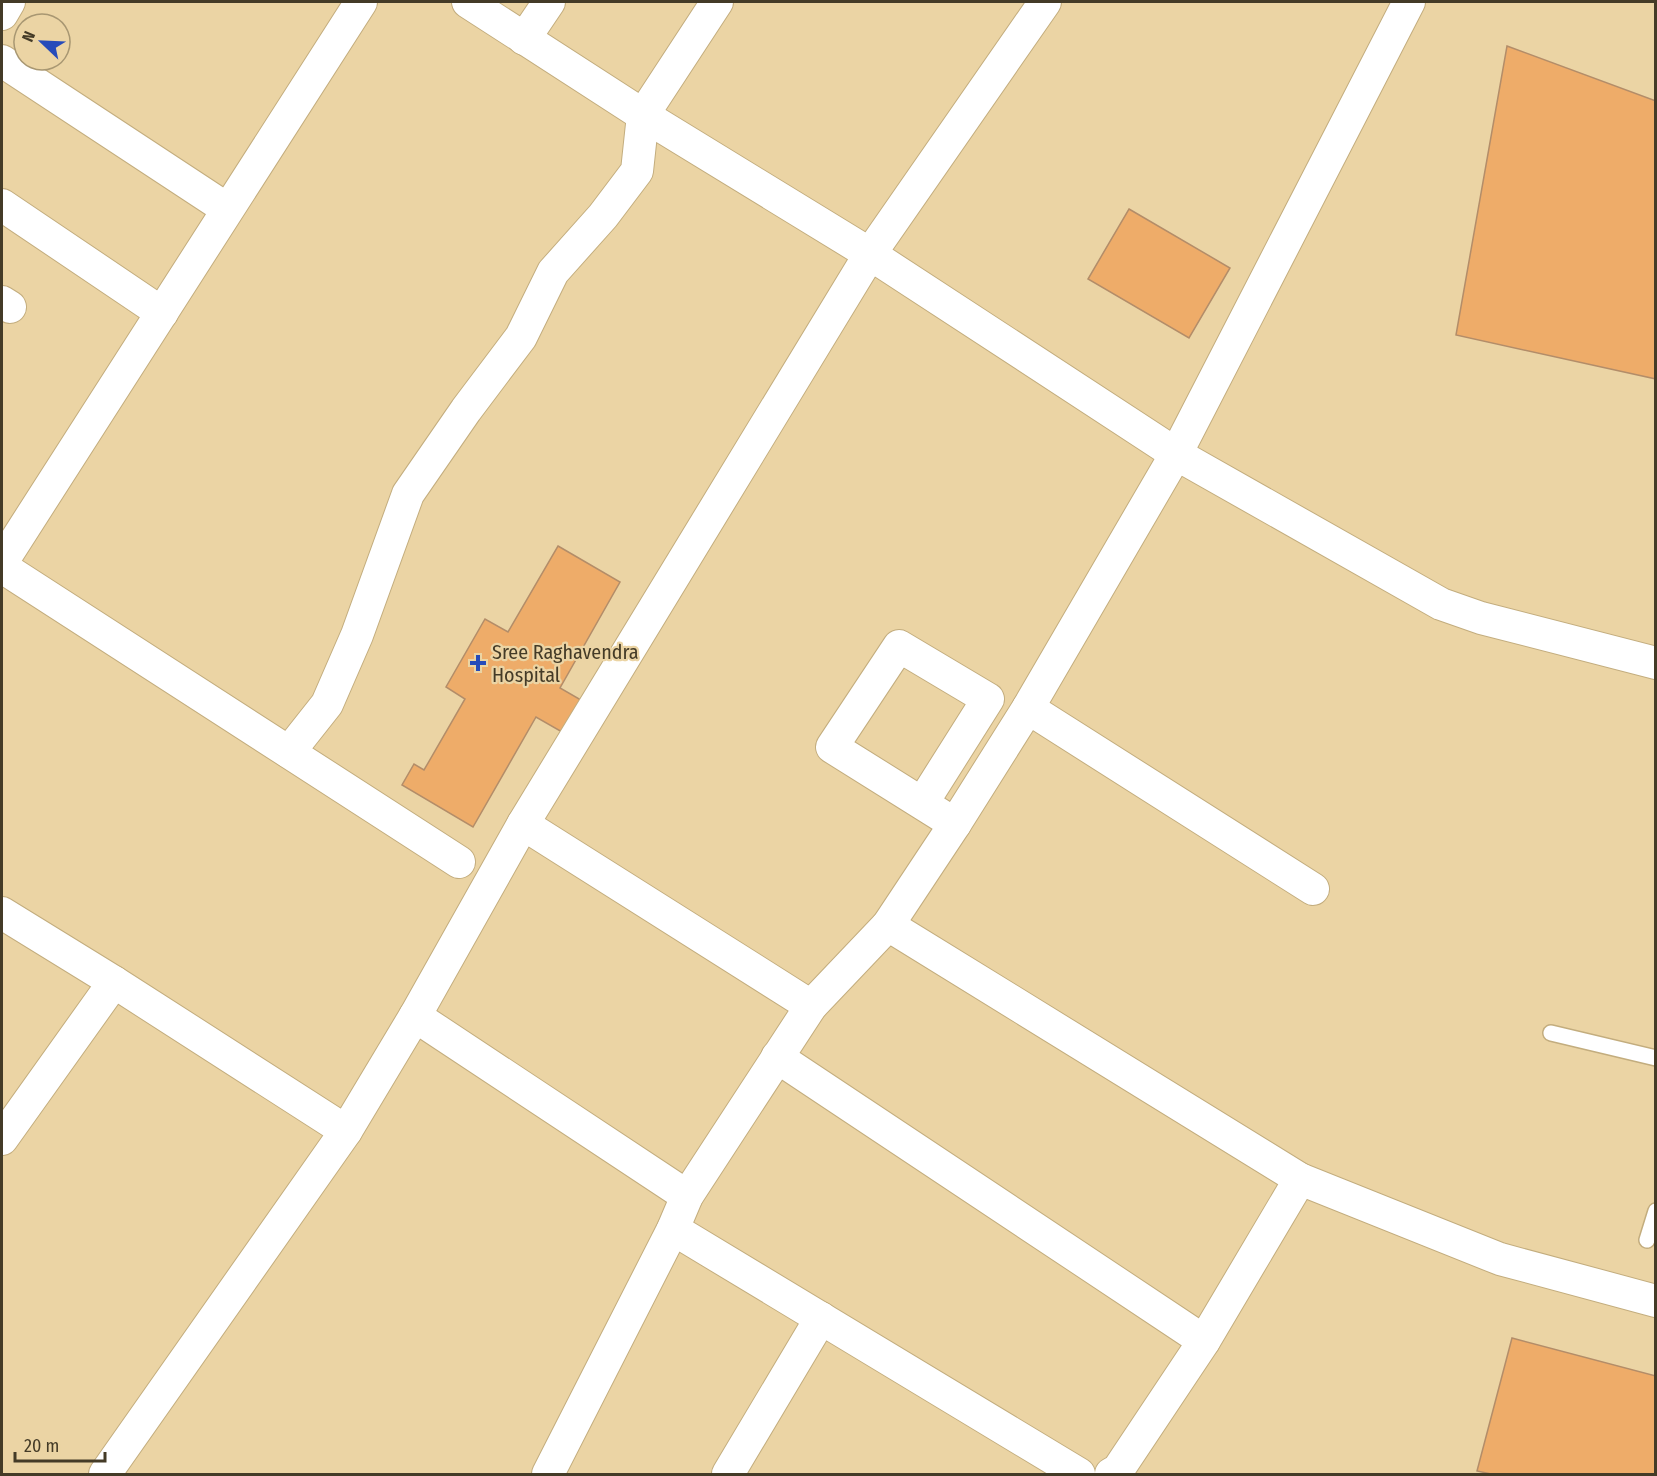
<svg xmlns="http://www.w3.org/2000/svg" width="1657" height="1476" viewBox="0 0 1657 1476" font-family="'Fira Sans Condensed',sans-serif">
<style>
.building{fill:#eeac69;stroke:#b38d69;stroke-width:1.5}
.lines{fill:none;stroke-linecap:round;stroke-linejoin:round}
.lane-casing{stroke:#c3ad7e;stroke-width:18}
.street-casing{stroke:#c3ad7e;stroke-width:34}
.lane{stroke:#fff;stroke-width:15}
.street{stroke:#fff;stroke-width:32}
.poi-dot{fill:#264bba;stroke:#ebd4a4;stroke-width:2}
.labels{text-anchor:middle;stroke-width:4.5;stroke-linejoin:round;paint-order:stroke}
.poi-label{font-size:20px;fill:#443b27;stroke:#ebd4a4;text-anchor:start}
</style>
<rect width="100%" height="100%" fill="#ebd4a4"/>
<g class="building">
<polygon points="1507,46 1656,101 1656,379 1456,335"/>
<polygon points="1129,209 1230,268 1189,338 1088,279"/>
<polygon points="558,546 620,582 560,688 581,700 562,732 536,717 473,827 402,785 414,764 424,770 465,699 446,687 485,619 508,632"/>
<polygon points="1512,1338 1656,1376 1656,1474 1491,1474 1477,1471"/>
</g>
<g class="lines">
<g class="lane-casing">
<g id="lane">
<polyline points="1551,1033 1656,1058"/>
<polyline points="1647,1240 1656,1211"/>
</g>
</g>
<g class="street-casing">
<g id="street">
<polyline points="468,2 643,115 870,254 1176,454 1441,604 1481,618 1656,663"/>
<polyline points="2,14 9,2"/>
<polyline points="524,39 549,2"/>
<polyline points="2,61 227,209"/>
<polyline points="2,205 162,313"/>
<polyline points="2,302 10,307"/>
<polyline points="2,562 361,2"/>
<polyline points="2,567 459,862"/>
<polyline points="1028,708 1313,889"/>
<polyline points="289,752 327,704 357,635 408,494 466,410 521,337 553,272 603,216 637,171 643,115 717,2"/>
<polyline points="923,802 988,699 899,646 832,747 955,824"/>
<polyline points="523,824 811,1006"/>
<polyline points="2,913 114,982 346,1131"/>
<polyline points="888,925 1300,1179 1500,1259 1656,1301"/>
<polyline points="415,1016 687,1196"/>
<polyline points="777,1057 1204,1341"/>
<polyline points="2,1139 114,982"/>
<polyline points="673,1229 1079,1474"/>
<polyline points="105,1474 346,1131 415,1016 523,824 870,254 1045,2"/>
<polyline points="548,1474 673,1229 687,1196 811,1006 888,925 955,824 1028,708 1176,454 1409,2"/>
<polyline points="728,1474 821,1318"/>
<polyline points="1111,1474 1118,1470 1204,1341 1300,1179"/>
</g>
</g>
<use href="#lane" class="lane"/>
<use href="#street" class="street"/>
</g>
<path class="poi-dot" d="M475 654h6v6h6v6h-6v6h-6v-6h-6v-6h6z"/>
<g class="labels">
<g class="poi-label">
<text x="492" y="659">Sree Raghavendra<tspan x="492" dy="23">Hospital</tspan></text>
</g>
</g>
<rect width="1657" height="1476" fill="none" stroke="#443b27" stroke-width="6"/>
<g transform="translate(42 42) rotate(293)"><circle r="28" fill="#ebd4a4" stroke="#a89772" stroke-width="1.5"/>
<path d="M0-4.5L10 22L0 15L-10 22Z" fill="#264bba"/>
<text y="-9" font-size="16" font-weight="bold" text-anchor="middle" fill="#443b27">N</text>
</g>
<path d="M15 1452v9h90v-9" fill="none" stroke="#443b27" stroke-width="3"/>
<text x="24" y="1452" font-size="18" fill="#443b27" stroke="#ebd4a4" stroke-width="4.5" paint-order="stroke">20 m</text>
</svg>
